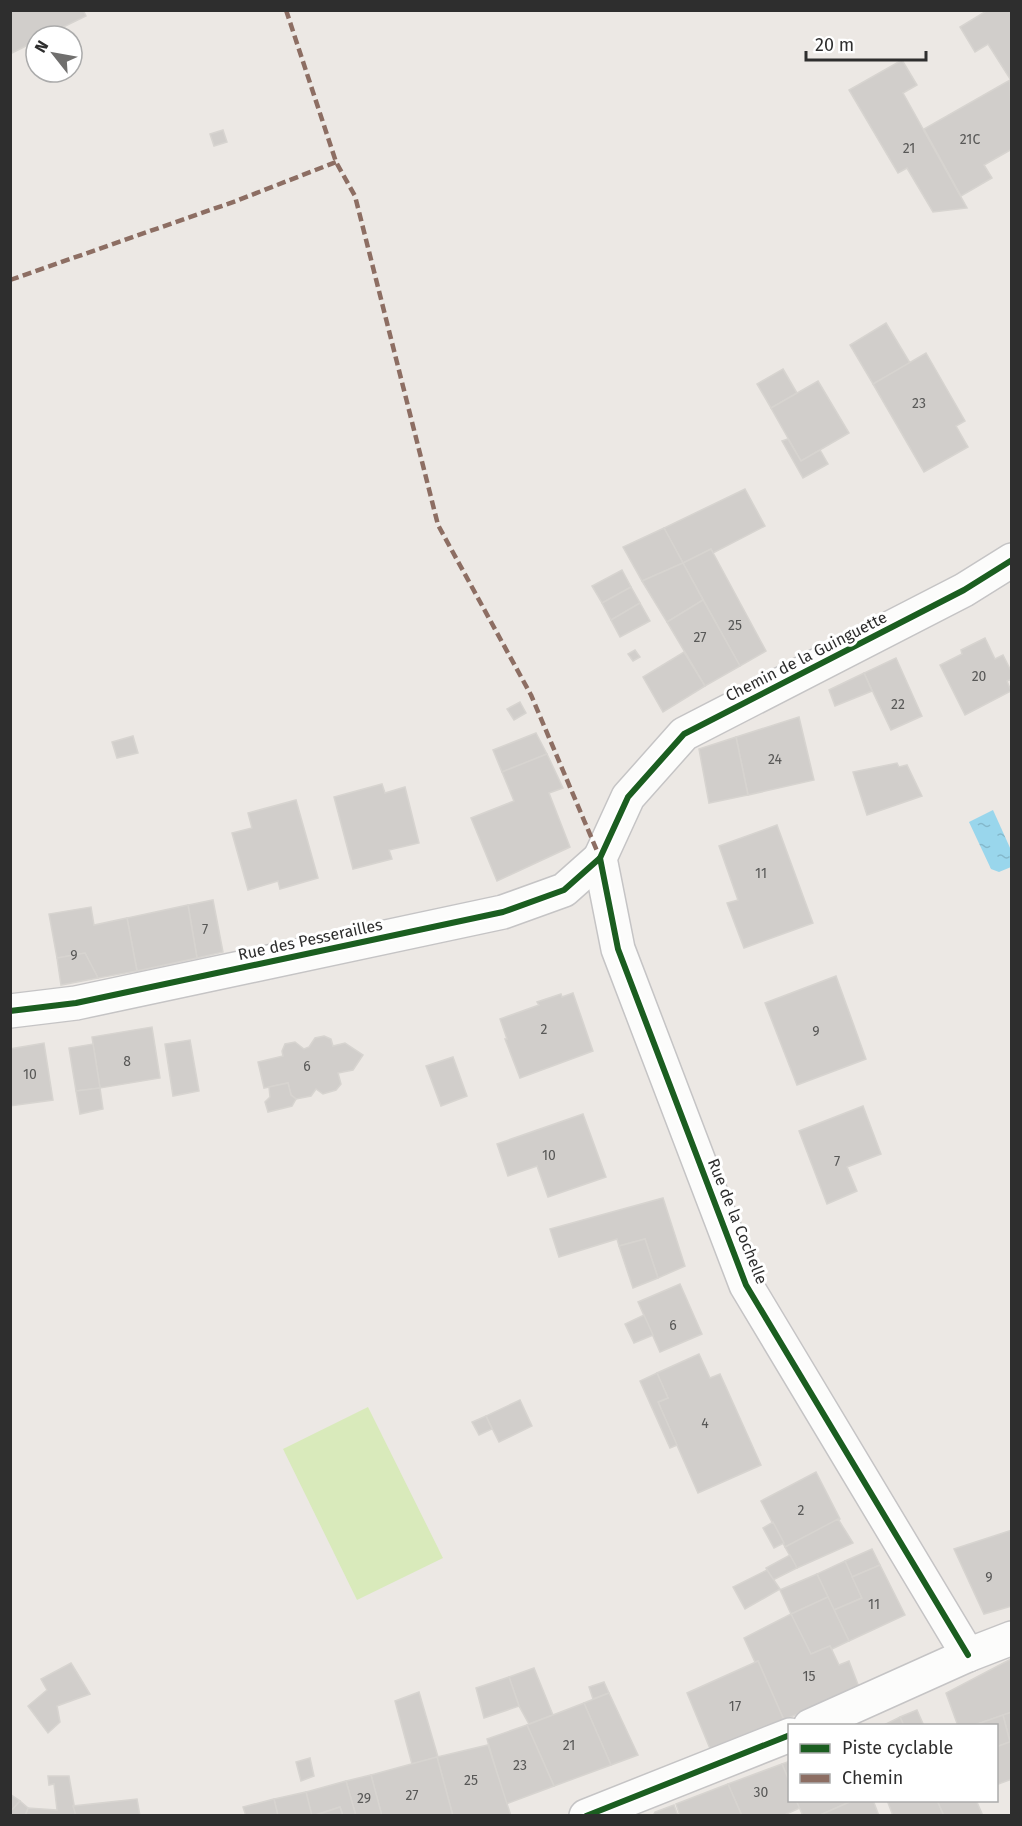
<svg xmlns="http://www.w3.org/2000/svg" width="1022" height="1826" viewBox="0 0 1022 1826" font-family="'Fira Sans',sans-serif">
<style>
.pitch{fill:#d9eabb}
.water{fill:url(#water-ripples)}
.building{fill:#d1cecb;stroke:#d7d4d0;stroke-width:1.5}
.lines{fill:none;stroke-linecap:round;stroke-linejoin:round}
.minor-casing{stroke:#c5c4c5;stroke-width:36}
.minor{stroke:#fcfcfb;stroke-width:33}
.quiet{stroke:#8d6e63;stroke-width:4.5;stroke-dasharray:9 4.5;stroke-linecap:butt}
.cycleway-casing{stroke:#fff;stroke-width:10}
.cycleway{stroke:#1b5e20;stroke-width:6}
.labels{text-anchor:middle;stroke-width:6;stroke-linejoin:round;paint-order:stroke}
.number-label{font-size:14px;fill:#585857}
.street-label{font-size:16px;fill:#2e2e2e;stroke:#fff}
</style>
<defs>
<pattern id="water-ripples" width="26" height="14" patternUnits="userSpaceOnUse" patternTransform="scale(1.5)"><rect width="26" height="14" fill="#99d6ec"/><path d="M2 4q2-2 4 0t4 0M15 11q2-2 4 0t4 0" fill="none" stroke="#84b8cb"/></pattern>
</defs>
<rect width="100%" height="100%" fill="#ece8e4"/>
<polygon class="pitch" points="368,1407 443,1558 357,1600 283,1449"/>
<polygon class="water" points="993,810 1011,850 1011,867 999,872 991,869 969,822"/>
<g class="building">
<polygon points="10,10 83,10 86,16 45,36 36,36 36,41 10,54"/>
<polygon points="988,10 1012,10 1012,82 988,44 975,52 960,27"/>
<polygon points="902,60 917,85 903,93 967,208 933,212 907,168 898,173 849,90"/>
<polygon points="1010,80 1012,149 984,165 992,178 961,196 924,129"/>
<polygon points="223,130 227,142 214,146 210,134"/>
<polygon points="886,323 910,363 873,384 850,345"/>
<polygon points="926,353 965,421 956,426 968,447 924,472 873,384"/>
<polygon points="783,369 797,393 771,408 757,384"/>
<polygon points="818,381 849,433 801,461 771,408"/>
<polygon points="788,439 801,461 820,450 828,464 803,478 782,441"/>
<polygon points="745,489 765,526 713,553 711,549 683,563 664,528"/>
<polygon points="664,528 683,563 642,581 623,547"/>
<polygon points="711,549 766,651 740,666 683,563"/>
<polygon points="683,563 703,600 667,622 642,581"/>
<polygon points="622,570 631,587 602,603 592,586"/>
<polygon points="631,587 640,603 611,620 602,603"/>
<polygon points="703,600 740,666 705,686 667,622"/>
<polygon points="640,603 650,621 620,637 611,620"/>
<polygon points="985,638 995,659 1003,655 1012,673 1012,679 1007,681 1011,691 965,715 940,665 962,654 961,650"/>
<polygon points="635,650 640,657 633,661 628,654"/>
<polygon points="684,652 705,686 663,712 643,677"/>
<polygon points="896,658 922,716 891,730 864,673"/>
<polygon points="864,673 872,691 835,706 829,690"/>
<polygon points="520,702 526,713 514,720 507,709"/>
<polygon points="799,717 814,780 748,795 736,737"/>
<polygon points="536,733 547,754 502,772 493,750"/>
<polygon points="133,736 138,753 117,758 112,742"/>
<polygon points="736,737 748,795 709,803 699,749"/>
<polygon points="547,754 563,788 549,793 570,847 497,881 471,818 514,801 502,772"/>
<polygon points="897,763 899,767 907,765 922,796 867,815 853,772"/>
<polygon points="382,784 385,793 405,787 419,843 389,850 392,859 353,869 334,797"/>
<polygon points="296,800 318,878 280,889 278,881 248,890 232,833 252,828 248,813"/>
<polygon points="777,825 813,923 744,948 727,903 738,900 719,846"/>
<polygon points="213,900 223,952 197,958 188,905"/>
<polygon points="188,905 197,958 137,971 127,918"/>
<polygon points="91,907 94,925 127,918 137,971 98,978 85,953 57,958 49,914"/>
<polygon points="85,953 98,978 61,985 57,958"/>
<polygon points="836,976 866,1059 797,1085 765,1003"/>
<polygon points="573,993 593,1051 520,1078 505,1039 507,1039 500,1019 539,1005 537,1002 561,994 562,997"/>
<polygon points="152,1027 160,1078 100,1088 92,1037"/>
<polygon points="324,1036 331,1039 333,1046 345,1043 363,1055 353,1070 338,1073 341,1084 336,1090 323,1094 316,1089 311,1096 296,1099 291,1095 288,1083 264,1088 258,1062 283,1056 282,1051 285,1044 295,1042 304,1049 309,1047 315,1038"/>
<polygon points="190,1040 199,1091 173,1096 165,1044"/>
<polygon points="44,1043 53,1100 10,1106 10,1049"/>
<polygon points="93,1044 100,1088 76,1091 69,1048"/>
<polygon points="453,1057 467,1096 441,1106 426,1066"/>
<polygon points="288,1083 291,1095 296,1099 292,1106 268,1112 265,1102 270,1097 269,1087"/>
<polygon points="100,1088 103,1109 80,1114 76,1091"/>
<polygon points="863,1106 881,1154 847,1167 857,1191 827,1204 799,1131"/>
<polygon points="583,1114 606,1177 548,1197 537,1166 508,1176 497,1144"/>
<polygon points="663,1198 685,1266 658,1278 645,1239 619,1246 617,1239 559,1257 550,1229"/>
<polygon points="645,1239 658,1278 633,1288 619,1246"/>
<polygon points="680,1284 702,1334 660,1352 638,1302"/>
<polygon points="644,1315 653,1335 634,1343 625,1324"/>
<polygon points="699,1354 710,1378 720,1374 761,1465 698,1493 658,1402 668,1398 657,1373"/>
<polygon points="657,1373 668,1398 658,1402 677,1445 670,1448 640,1381"/>
<polygon points="520,1400 532,1426 499,1442 486,1416"/>
<polygon points="486,1416 492,1429 479,1435 472,1422"/>
<polygon points="816,1472 840,1519 785,1547 761,1501"/>
<polygon points="838,1519 853,1543 797,1568 785,1547"/>
<polygon points="773,1522 784,1543 774,1548 763,1528"/>
<polygon points="1012,1530 1012,1606 984,1614 954,1549"/>
<polygon points="872,1549 880,1565 852,1577 845,1561"/>
<polygon points="790,1555 797,1568 773,1580 766,1568"/>
<polygon points="845,1561 862,1598 834,1610 817,1574"/>
<polygon points="880,1565 905,1615 849,1641 834,1610 862,1598 852,1577"/>
<polygon points="767,1570 780,1589 745,1609 733,1587"/>
<polygon points="817,1574 828,1597 791,1614 780,1590"/>
<polygon points="828,1597 849,1641 832,1649 830,1646 811,1654 791,1614"/>
<polygon points="791,1614 811,1654 830,1646 839,1665 849,1661 859,1687 784,1720 758,1661 755,1662 744,1638"/>
<polygon points="1011,1659 1012,1712 972,1726 958,1726 946,1693"/>
<polygon points="758,1661 784,1720 711,1751 687,1693"/>
<polygon points="71,1663 90,1694 57,1706 60,1722 48,1733 28,1706 47,1690 41,1679"/>
<polygon points="534,1668 553,1715 529,1724 519,1706 509,1677"/>
<polygon points="509,1677 519,1706 484,1718 476,1688"/>
<polygon points="604,1682 609,1693 593,1699 589,1687"/>
<polygon points="419,1692 438,1757 412,1764 395,1701"/>
<polygon points="609,1693 638,1755 611,1765 584,1703"/>
<polygon points="584,1703 611,1765 554,1786 527,1725"/>
<polygon points="917,1710 924,1726 904,1726 900,1717"/>
<polygon points="1012,1712 1012,1741 1010,1742 1003,1715"/>
<polygon points="1003,1715 1010,1742 996,1747 996,1726 972,1726"/>
<polygon points="900,1717 904,1726 882,1726"/>
<polygon points="527,1725 554,1786 506,1804 487,1739"/>
<polygon points="1012,1741 1012,1779 996,1785 996,1747"/>
<polygon points="488,1745 511,1816 453,1816 437,1757"/>
<polygon points="437,1757 453,1816 382,1816 371,1775"/>
<polygon points="310,1758 314,1776 301,1781 296,1762"/>
<polygon points="790,1761 790,1783 782,1764"/>
<polygon points="782,1764 790,1783 790,1800 796,1800 800,1808 782,1816 742,1816 728,1784"/>
<polygon points="371,1775 382,1816 356,1816 346,1781"/>
<polygon points="48,1776 69,1776 76,1816 25,1816 28,1808 57,1810 54,1784 49,1785"/>
<polygon points="346,1781 356,1816 343,1816 340,1807 312,1816 306,1792"/>
<polygon points="728,1784 742,1816 680,1816 676,1804"/>
<polygon points="306,1792 312,1816 278,1816 274,1799"/>
<polygon points="10,1794 20,1801 10,1812"/>
<polygon points="137,1799 140,1816 76,1816 73,1806"/>
<polygon points="274,1799 278,1816 246,1816 243,1807"/>
<polygon points="796,1800 854,1800 818,1816 803,1816"/>
<polygon points="854,1800 873,1800 879,1816 818,1816"/>
<polygon points="887,1800 937,1800 944,1816 893,1816"/>
<polygon points="937,1800 976,1800 983,1816 944,1816"/>
<polygon points="20,1801 28,1808 25,1816 10,1816 10,1812"/>
<polygon points="674,1805 678,1816 653,1816 655,1812"/>
<polygon points="340,1807 343,1816 314,1816"/>
</g>
<g class="lines">
<g class="minor-casing">
<g id="minor">
<polyline points="10,1011 76,1003 503,912 564,890 600,858"/>
<polyline points="968,1655 746,1285 618,949 600,858 628,797 684,734 964,590 1012,560"/>
<polyline points="810,1726 968,1655 1012,1638"/>
<polyline points="586,1816 790,1735"/>
</g>
</g>
<use href="#minor" class="minor"/>
<g class="quiet">
<polyline points="286,10 336,162 355,196 438,525 531,695 600,858"/>
<polyline points="10,280 236,201 336,162"/>
</g>
<g class="cycleway-casing">
<g id="cycleway">
<polyline points="10,1011 76,1003 503,912 564,890 600,858"/>
<polyline points="968,1655 746,1285 618,949 600,858 628,797 684,734 964,590 1012,560"/>
<polyline points="586,1816 790,1735"/>
</g>
</g>
<use href="#cycleway" class="cycleway"/>
</g>
<g class="labels">
<g class="number-label">
<text x="970" y="144">21C</text>
<text x="909" y="153">21</text>
<text x="919" y="408">23</text>
<text x="735" y="630">25</text>
<text x="700" y="642">27</text>
<text x="979" y="681">20</text>
<text x="898" y="709">22</text>
<text x="775" y="764">24</text>
<text x="761" y="878">11</text>
<text x="205" y="934">7</text>
<text x="74" y="960">9</text>
<text x="544" y="1034">2</text>
<text x="816" y="1036">9</text>
<text x="127" y="1066">8</text>
<text x="307" y="1071">6</text>
<text x="30" y="1079">10</text>
<text x="549" y="1160">10</text>
<text x="837" y="1166">7</text>
<text x="673" y="1330">6</text>
<text x="705" y="1428">4</text>
<text x="801" y="1515">2</text>
<text x="989" y="1582">9</text>
<text x="874" y="1609">11</text>
<text x="809" y="1681">15</text>
<text x="735" y="1711">17</text>
<text x="569" y="1750">21</text>
<text x="520" y="1770">23</text>
<text x="471" y="1785">25</text>
<text x="761" y="1797">30</text>
<text x="412" y="1800">27</text>
<text x="364" y="1803">29</text>
</g>
<g class="street-label">
<text transform="translate(806 656) rotate(-27)" y="6">Chemin de la Guinguette</text>
<text transform="translate(310 939) rotate(-12)" y="6">Rue des Pesserailles</text>
<text transform="translate(738 1221) rotate(68)" y="6">Rue de la Cochelle</text>
</g>
</g>
<rect width="1022" height="1826" fill="none" stroke="#2e2e2e" stroke-width="24"/>
<rect x="788" y="1724" width="210" height="78" fill="#ffffff" stroke="#ababab" stroke-width="1.5"/>
<rect x="800" y="1744" width="30" height="9" fill="#1b5e20" stroke="#ababab" stroke-width="1.5"/>
<text x="842" y="1754" font-size="18" fill="#2e2e2e">Piste cyclable</text>
<rect x="800" y="1774" width="30" height="9" fill="#8d6e63" stroke="#ababab" stroke-width="1.5"/>
<text x="842" y="1784" font-size="18" fill="#2e2e2e">Chemin</text>
<g transform="translate(54 54) rotate(301)"><circle r="28" fill="#ffffff" stroke="#ababab" stroke-width="1.5"/>
<path d="M0-4.5L10 22L0 15L-10 22Z" fill="#706f6e"/>
<text y="-9" font-size="16" font-weight="bold" text-anchor="middle" fill="#2e2e2e">N</text>
</g>
<path d="M806 51v9h120v-9" fill="none" stroke="#2e2e2e" stroke-width="3"/>
<text x="815" y="51" font-size="18" fill="#2e2e2e" stroke="#ffffff" stroke-width="4.5" paint-order="stroke">20 m</text>
</svg>
